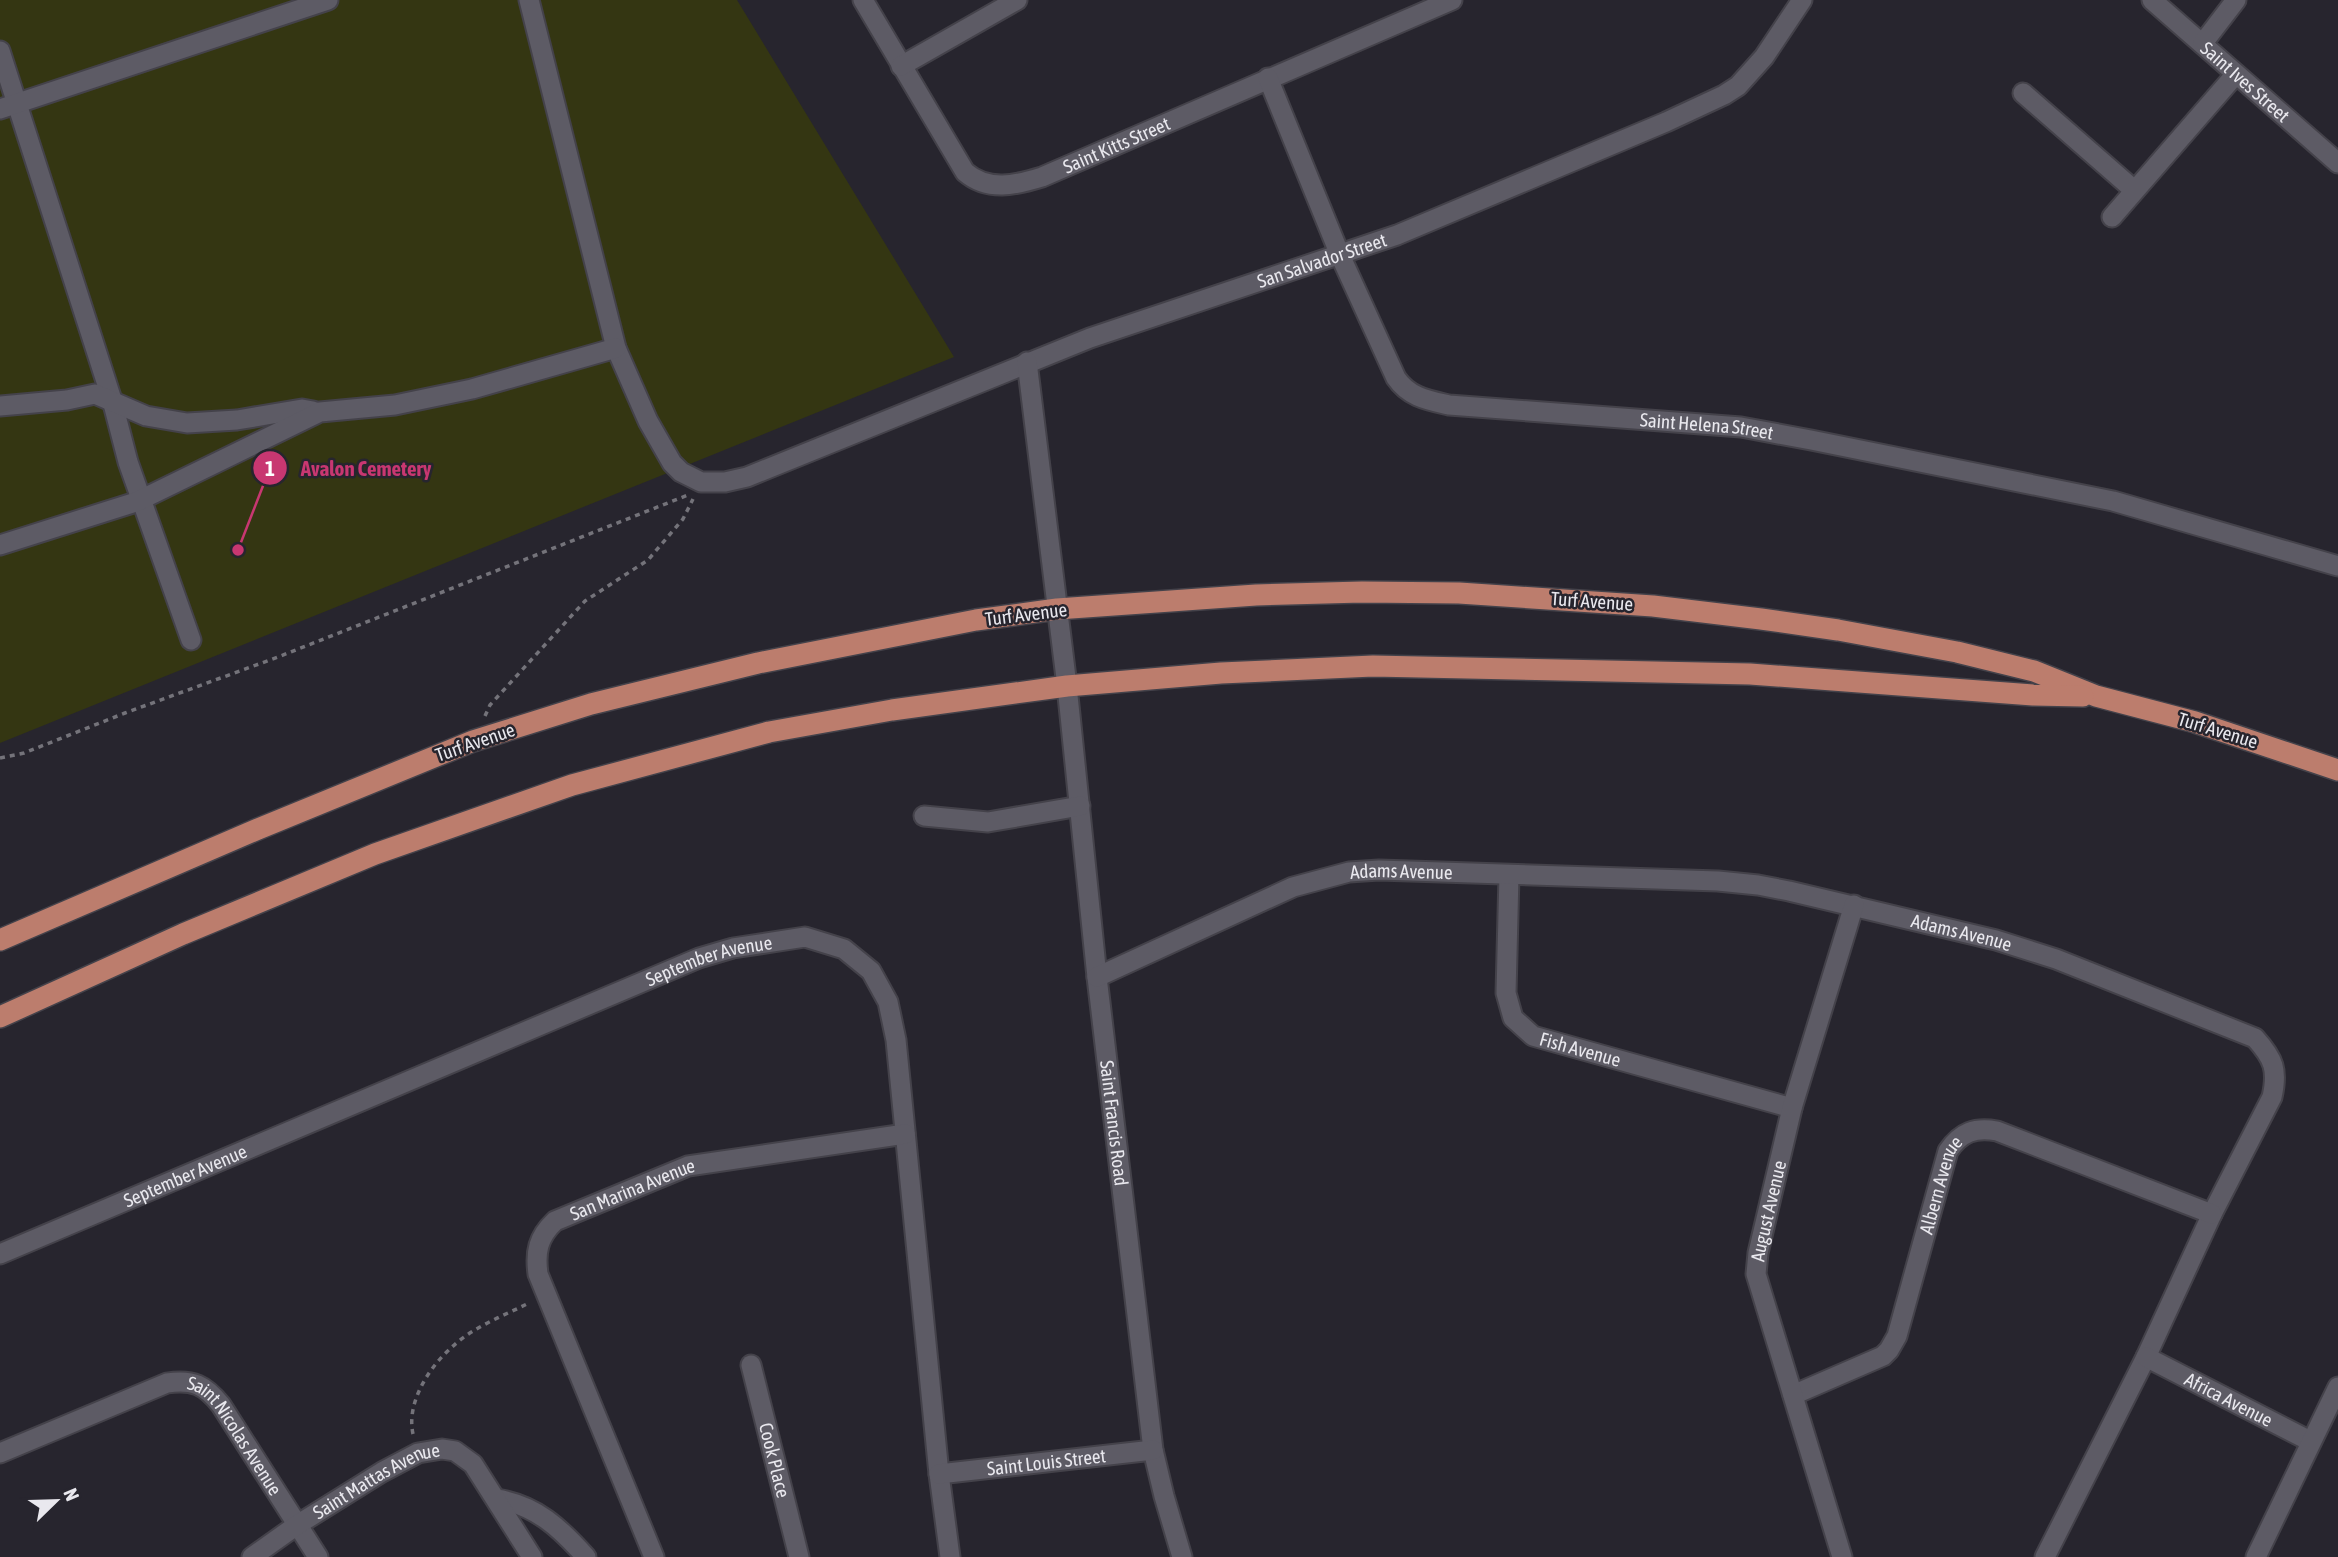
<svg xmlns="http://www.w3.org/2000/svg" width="2338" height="1557" viewBox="0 0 2338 1557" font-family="'Asap Condensed',sans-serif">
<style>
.green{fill:#343612}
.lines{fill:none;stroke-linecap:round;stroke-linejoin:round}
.minor-casing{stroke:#44424a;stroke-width:23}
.major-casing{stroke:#44424a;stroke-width:24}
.path{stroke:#74737a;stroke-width:3.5;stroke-dasharray:5 5;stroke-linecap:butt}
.minor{stroke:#5d5b65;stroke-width:19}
.major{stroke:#bc7d6d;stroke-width:21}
.labels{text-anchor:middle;stroke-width:5;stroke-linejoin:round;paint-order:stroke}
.street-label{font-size:19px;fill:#e9e8ee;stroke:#27252e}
.leader{fill:none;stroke:#c83771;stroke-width:2.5}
.callout-dot{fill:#c83771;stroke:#27252e;stroke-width:2.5}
.mark-label{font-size:21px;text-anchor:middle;font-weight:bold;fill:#fff}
.callout-label{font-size:21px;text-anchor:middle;font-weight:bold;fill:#c83771;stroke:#27252e;stroke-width:5;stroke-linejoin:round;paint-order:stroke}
</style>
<rect width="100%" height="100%" fill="#27252e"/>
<polygon class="green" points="0,0 737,0 954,357 0,743"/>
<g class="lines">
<g class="minor-casing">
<g id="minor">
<path id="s1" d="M529 0 616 348 648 421 672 463 681 472 701 482H725L747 477 1090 338 1397 235 1666 122 1724 95 1738 86 1764 57 1802 0"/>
<path id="s2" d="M863 0 965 172C988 192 1016 185 1042 177L1452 0"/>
<path id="s3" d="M2152 0 2338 163"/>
<polyline points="2203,43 2236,0"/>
<polyline points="0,51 112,400 128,462 191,640"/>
<polyline points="901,66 1017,0"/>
<path id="s4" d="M1268 78 1340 255 1396 378C1409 397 1427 400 1449 405L1741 427 1811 440 2113 501 2338 566"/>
<polyline points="2023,93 2134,190"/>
<polyline points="0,109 328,0"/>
<polyline points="2112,217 2236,74"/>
<path id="s5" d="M1027 362 1067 686 1097 977 1153 1450 1164 1496 1182 1557"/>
<polyline points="0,406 67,400 95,394 146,416 187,423 237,420 302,409 313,411"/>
<polyline points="0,545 136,502 320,412 395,405 472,389 616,348"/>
<polyline points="924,816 988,822 1080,806"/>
<path id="s6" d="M1509 875 1506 993 1513 1018 1533 1036 1792 1108"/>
<path id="s7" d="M1097 977 1293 887 1349 872 1379 870 1718 881 1758 885 1789 891 1996 940 2056 959 2255 1038C2274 1059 2278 1070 2272 1097L2212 1214 2146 1357 2045 1557"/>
<path id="s8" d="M0 1254 699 958 733 948 805 937 844 949 871 971 888 1002 896 1040 939 1474 950 1557"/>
<path id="s9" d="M2146 1357 2310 1441"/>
<path id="s10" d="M751 1365 799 1557"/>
<path id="s11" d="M1793 1395 1883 1356 1889 1350 1897 1336 1948 1151C1961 1132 1975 1127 1997 1131L2212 1214"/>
<path id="s12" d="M0 1453 167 1383C193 1379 205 1385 221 1405L318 1557"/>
<path id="s13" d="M939 1474 1153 1450"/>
<path d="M496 1499C536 1505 560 1528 586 1557"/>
<path id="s14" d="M252 1557 297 1525 382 1472 418 1453 442 1449 455 1451 473 1464 532 1557"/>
<path id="s15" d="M654 1557 538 1274C535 1252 538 1237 555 1221L688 1166 905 1134"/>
<path id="s16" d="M1842 1557 1756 1274 1758 1253 1792 1108 1854 905"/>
<polyline points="2256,1557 2338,1387"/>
</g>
</g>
<g class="major-casing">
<g id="major">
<polyline points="0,940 258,829 473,741 591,704 758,663 976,620 1057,609 1256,595 1362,592 1459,593 1653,606 1761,619 1838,630 1957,652 2034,671 2096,696 2195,722 2338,770"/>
<polyline points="0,1017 183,934 375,854 572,785 769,732 892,710 1067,686 1221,673 1373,666 1750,674 2033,695 2083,696"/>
</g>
</g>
<g class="path">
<polyline points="485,716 490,705 585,601 648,560 683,519 693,499"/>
<polyline points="0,758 24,753 125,713 278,657 688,495"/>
<path d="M413 1434C406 1403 429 1367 452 1347 473 1327 503 1316 529 1303"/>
</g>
<use href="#minor" class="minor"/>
<use href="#major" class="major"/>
</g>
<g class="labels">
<g class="street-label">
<text dy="7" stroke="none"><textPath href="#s3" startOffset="124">Saint Ives Street</textPath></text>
<text dy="7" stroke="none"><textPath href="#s2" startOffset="362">Saint Kitts Street</textPath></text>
<text dy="7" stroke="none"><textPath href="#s1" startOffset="1183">San Salvador Street</textPath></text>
<text dy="7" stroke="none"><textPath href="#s4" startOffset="646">Saint Helena Street</textPath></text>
<text transform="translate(1592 601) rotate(4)" y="7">Turf Avenue</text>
<text transform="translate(1026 614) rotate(-7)" y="7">Turf Avenue</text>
<text transform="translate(2218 730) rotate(17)" y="7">Turf Avenue</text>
<text transform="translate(475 742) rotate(-19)" y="7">Turf Avenue</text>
<text dy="7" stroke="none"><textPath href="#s7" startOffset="326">Adams Avenue</textPath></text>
<text dy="7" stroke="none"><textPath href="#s7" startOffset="892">Adams Avenue</textPath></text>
<text dy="7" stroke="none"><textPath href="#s8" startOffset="768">September Avenue</textPath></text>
<text dy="7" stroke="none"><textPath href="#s6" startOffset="220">Fish Avenue</textPath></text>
<text dy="7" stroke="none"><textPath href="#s5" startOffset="766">Saint Francis Road</textPath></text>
<text dy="7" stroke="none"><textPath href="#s8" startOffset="201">September Avenue</textPath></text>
<text dy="7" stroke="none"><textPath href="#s11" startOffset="280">Albern Avenue</textPath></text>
<text dy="7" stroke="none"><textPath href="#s15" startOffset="448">San Marina Avenue</textPath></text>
<text dy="7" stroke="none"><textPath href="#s16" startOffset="360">August Avenue</textPath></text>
<text dy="7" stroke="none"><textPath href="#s9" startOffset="93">Africa Avenue</textPath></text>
<text dy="7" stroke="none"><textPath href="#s12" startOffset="275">Saint Nicolas Avenue</textPath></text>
<text dy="7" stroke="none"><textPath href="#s10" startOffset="98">Cook Place</textPath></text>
<text dy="7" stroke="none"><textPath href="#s13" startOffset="108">Saint Louis Street</textPath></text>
<text dy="7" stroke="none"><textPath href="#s14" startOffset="147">Saint Mattas Avenue</textPath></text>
</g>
</g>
<path class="leader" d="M238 550L270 468"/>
<g class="callout-dot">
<circle cx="238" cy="550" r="7"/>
<circle cx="270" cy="468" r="18"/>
</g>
<g class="mark-label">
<text x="270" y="476">1</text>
</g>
<g class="callout-label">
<text x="366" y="476">Avalon Cemetery</text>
</g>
<g transform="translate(56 1501) rotate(67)" stroke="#27252e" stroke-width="5" paint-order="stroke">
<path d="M0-5L12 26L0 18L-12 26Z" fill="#e9e8ee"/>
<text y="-10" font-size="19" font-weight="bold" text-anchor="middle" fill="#e9e8ee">N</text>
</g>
</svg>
